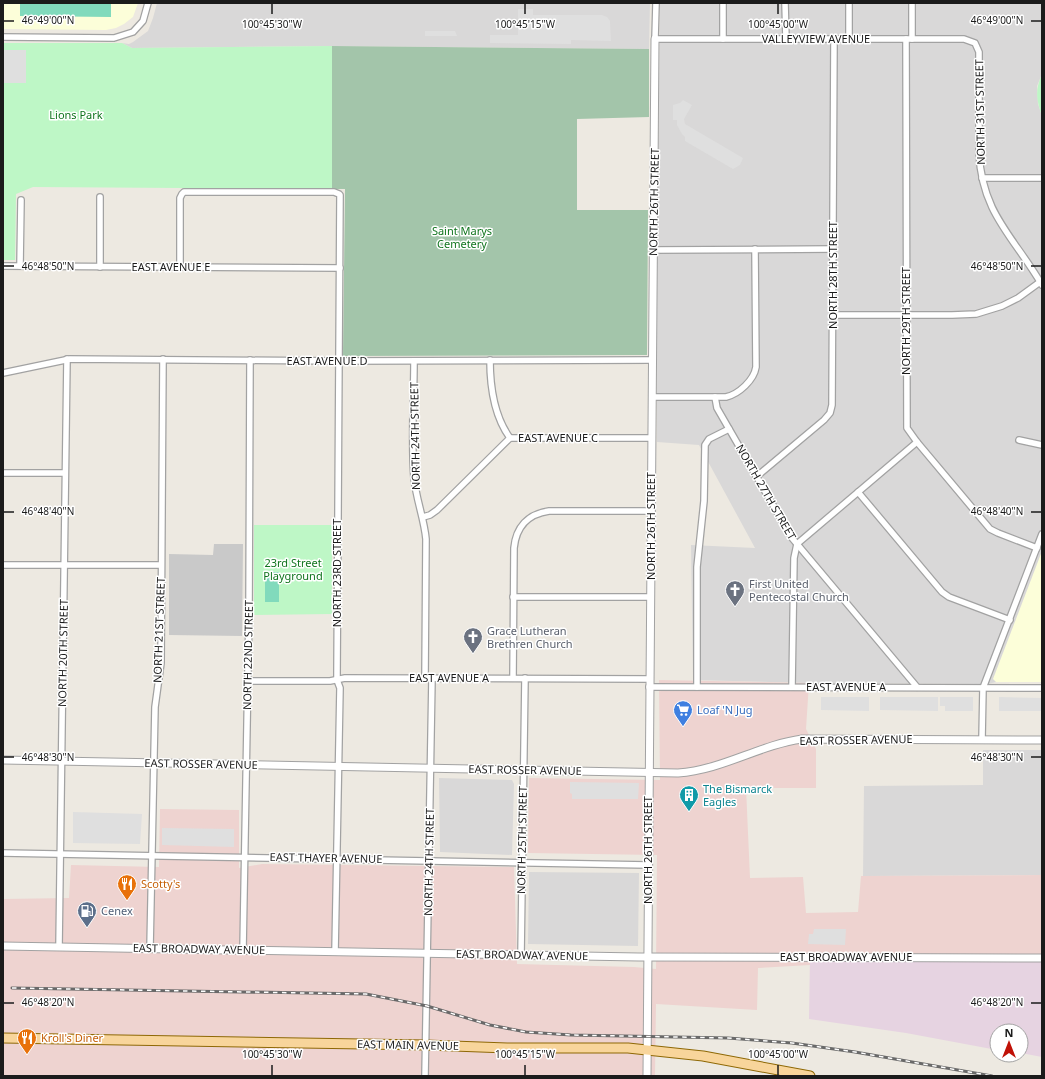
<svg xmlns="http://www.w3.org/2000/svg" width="1045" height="1079" viewBox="0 0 1045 1079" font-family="'Noto Sans',sans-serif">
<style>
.residential{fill:#d9d8d8}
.commercial{fill:#eed3d0}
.industrial{fill:#e6d3e1}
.education{fill:#fcfed9}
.religious{fill:#c9c9c9}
.cemetery{fill:#a3c5aa}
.park{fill:#bef7c6}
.pitch{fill:#81dabc}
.parking{fill:#dfdfdf}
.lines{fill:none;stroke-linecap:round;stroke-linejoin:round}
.minor-casing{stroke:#a2a2a2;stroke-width:8}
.tertiary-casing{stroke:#a2a2a2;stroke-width:9}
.primary-casing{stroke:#8e6805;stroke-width:11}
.minor{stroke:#fff;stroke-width:5.5}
.tertiary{stroke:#fff;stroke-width:7}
.primary{stroke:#f8d59b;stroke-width:9}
.rail-casing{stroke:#696969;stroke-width:3}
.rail{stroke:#fff;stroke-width:1.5;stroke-dasharray:4.5;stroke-linecap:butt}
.ticks{fill:none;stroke:#1b1b1b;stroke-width:1.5}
.labels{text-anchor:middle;stroke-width:3;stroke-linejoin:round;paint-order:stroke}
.street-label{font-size:11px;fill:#1b1b1b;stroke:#fff}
.park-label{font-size:11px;fill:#0f741d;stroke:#fff}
.worship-label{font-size:11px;fill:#5b616d;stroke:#fff;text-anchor:start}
.shop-label{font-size:11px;fill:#366cbe;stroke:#fff;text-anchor:start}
.culture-label{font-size:11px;fill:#0d838f;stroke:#fff;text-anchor:start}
.food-label{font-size:11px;fill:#c56008;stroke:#fff;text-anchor:start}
.service-label{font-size:11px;fill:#4e5e75;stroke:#fff;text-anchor:start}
.ticks-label{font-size:10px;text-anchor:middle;fill:#1b1b1b;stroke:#fff;stroke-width:3;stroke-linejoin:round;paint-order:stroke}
</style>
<rect width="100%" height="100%" fill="#ede9e1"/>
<g class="residential">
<polygon points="157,3 650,3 649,49 332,46 132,48 122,43 129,44 133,42 148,31 153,18"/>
<polygon points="660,3 1042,3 1042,74 1037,86 1038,104 1042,116 1042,682 996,682 988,684 809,683 693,680 691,545 755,548 699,445 657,442 657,247"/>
<polygon points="983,750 1042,750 1042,875 863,876 864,786 983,785"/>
<polygon points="439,778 512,780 514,784 512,855 440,852"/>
<polygon points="529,872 639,873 638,946 528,944"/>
</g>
<polygon class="commercial" points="659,680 809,683 806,729 816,749 816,788 746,788 750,878 803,877 806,913 858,912 861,876 1042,875 1042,955 810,955 810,965 758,968 757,1010 656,1004 655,1076 3,1076 3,899 69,898 71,865 159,867 160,809 239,810 239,868 262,864 514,867 517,964 634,967 656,969 657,855 528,853 529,778 660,780"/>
<polygon class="industrial" points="810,955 1042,955 1042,1057 1021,1053 1021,1031 997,1031 997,1050 906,1033 809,1019"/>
<g class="education">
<polygon points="3,3 138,3 133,17 124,24 116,28 106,30 3,29"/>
<polygon points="1042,551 1042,682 996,682 993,679"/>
</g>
<polygon class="religious" points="214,544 243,544 242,636 169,635 169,554 213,555"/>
<polygon class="cemetery" points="332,46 649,49 649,117 577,119 577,210 648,210 647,355 343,356 345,189 332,189"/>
<g class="park">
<polygon points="3,43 122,43 132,48 332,46 332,189 33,187 16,194 15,260 3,260"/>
<path d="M1042 74V116C1036 99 1035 90 1042 74Z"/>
<polygon points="254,525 332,525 332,614 254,615"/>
</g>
<g class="pitch">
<polygon points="20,3 111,3 111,17 20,16"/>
<rect x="265" y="572" width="14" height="30"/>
</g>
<g class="parking">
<polygon points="518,9 533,9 533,15 602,15 607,17 610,21 611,41 571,40 571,44 490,43 490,35 518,35"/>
<polygon points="425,31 455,31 457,36 425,36"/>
<rect x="3" y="50" width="23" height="33"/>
<polygon points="683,100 692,105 684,119 685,124 743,158 740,165 733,169 685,141 685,137 682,134 677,125 677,120 673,120 673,105 680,103"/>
<polygon points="821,697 869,697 869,711 821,710"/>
<polygon points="880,697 938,697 938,711 880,710"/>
<polygon points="940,697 973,697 973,711 945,711 945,706 940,706"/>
<polygon points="999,697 1042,698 1042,711 999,711"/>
<polygon points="570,782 639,783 638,799 572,799 572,794 570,793"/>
<polygon points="73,812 142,814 140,844 73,843"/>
<polygon points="162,828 234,829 234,847 162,845"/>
<polygon points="814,929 846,929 845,945 808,944 809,934 813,934"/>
</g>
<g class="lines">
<g class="minor-casing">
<g id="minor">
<path d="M656 3 655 39H964L975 43 979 52V153C982 214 1014 237 1042 285"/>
<polyline points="723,3 723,39"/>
<polyline points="785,3 786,39"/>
<polyline points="849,3 849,39"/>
<polyline points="912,3 912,39"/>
<polyline points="3,37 114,38 133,32 143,21 148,3"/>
<polyline points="906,39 907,428 917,442 990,529 998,533 1037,548"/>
<polyline points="982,178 1042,178"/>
<polyline points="100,197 100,267"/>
<polyline points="653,250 833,249"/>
<polyline points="3,266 340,268"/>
<polyline points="20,266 21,200"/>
<polyline points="180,267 180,198 182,194 184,192 334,192 339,194 340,195 337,674 337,680 340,688 335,952"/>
<polyline points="833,315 952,315 976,314 1002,306 1018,298 1040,282"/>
<path d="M490 360C490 387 494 416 510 438"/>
<path d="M414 361C414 399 411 440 414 478 416 499 424 518 426 539L425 678"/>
<polyline points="3,373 70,359 339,361 652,360"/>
<path d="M652 397H726C739 394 754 380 756 367L755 249"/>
<polyline points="715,397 717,408 792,538 917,687"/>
<polyline points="1019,440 1042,445"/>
<polyline points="3,473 65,473"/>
<polyline points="756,477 824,420 830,413 832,405 834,39"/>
<polyline points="858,492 942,592 949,597 1010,620"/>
<polyline points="423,517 430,515 437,510 510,438 652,438"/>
<polyline points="3,565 161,565"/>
<polyline points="513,597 650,597"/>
<path d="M513 678 514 548C516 527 528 514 549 511H651"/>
<polyline points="248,681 330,681 345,678 649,679"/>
<polyline points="649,687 1042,688"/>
<polyline points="697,687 697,567 704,501 705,445 709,439 729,429"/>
<polyline points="792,687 794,558 797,544 917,442"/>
<polyline points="982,739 983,688 1042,534"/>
<polyline points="3,853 648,865"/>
<polyline points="59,947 67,359"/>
<polyline points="150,948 155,707 161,663 163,359"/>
<polyline points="243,950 249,613 250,360"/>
<polyline points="521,955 525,678"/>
<polyline points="425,1076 432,678"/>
</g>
</g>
<g class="tertiary-casing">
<g id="tertiary">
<path d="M3 760 678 773C722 770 759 745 802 739L1042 740"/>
<polyline points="3,946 639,957 1042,958"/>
<polyline points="647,1076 655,39"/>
</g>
</g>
<g class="primary-casing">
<polyline id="primary" points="3,1038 426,1045 507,1048 628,1048 703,1056 810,1076"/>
</g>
<use href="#minor" class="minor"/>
<use href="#tertiary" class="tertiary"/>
<use href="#primary" class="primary"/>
<g class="rail-casing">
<polyline id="rail" points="12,988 366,994 427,1006 490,1025 526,1032 571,1035 728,1038 792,1043 855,1052 992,1076"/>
</g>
<use href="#rail" class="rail"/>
</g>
<path class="ticks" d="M272 4V14M525 4V14M778 4V14M4 21H14M1031 21H1041M4 266H14M1031 266H1041M4 512H14M1031 512H1041M4 757H14M1031 757H1041M4 1003H14M1031 1003H1041M272 1065V1075M525 1065V1075M778 1065V1075"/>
<defs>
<g id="church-pin" transform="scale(1)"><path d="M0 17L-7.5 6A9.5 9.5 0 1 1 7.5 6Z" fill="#6b7280" stroke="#fff"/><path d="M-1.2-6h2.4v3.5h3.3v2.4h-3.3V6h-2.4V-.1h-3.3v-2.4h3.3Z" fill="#fff"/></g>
<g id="supermarket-pin" transform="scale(1)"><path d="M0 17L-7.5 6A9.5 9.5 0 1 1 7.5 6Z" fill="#3f7fe0" stroke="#fff"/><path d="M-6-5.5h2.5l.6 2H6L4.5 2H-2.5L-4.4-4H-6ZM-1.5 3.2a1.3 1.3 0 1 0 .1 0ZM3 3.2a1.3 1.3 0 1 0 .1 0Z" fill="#fff"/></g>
<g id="building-pin" transform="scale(1)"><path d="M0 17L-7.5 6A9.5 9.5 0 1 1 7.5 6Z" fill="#0f9aa8" stroke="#fff"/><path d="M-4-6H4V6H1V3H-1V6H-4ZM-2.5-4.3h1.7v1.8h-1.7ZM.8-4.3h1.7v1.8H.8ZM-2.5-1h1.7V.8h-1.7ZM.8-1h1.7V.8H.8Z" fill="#fff"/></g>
<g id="restaurant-pin" transform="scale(1)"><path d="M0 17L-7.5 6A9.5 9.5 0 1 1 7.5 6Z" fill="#e8710a" stroke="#fff"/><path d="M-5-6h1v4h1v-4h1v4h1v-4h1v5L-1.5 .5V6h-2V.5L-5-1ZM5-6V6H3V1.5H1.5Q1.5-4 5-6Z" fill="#fff"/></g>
<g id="fuel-pin" transform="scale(1)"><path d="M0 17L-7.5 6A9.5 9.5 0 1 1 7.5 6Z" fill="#5c6f8a" stroke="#fff"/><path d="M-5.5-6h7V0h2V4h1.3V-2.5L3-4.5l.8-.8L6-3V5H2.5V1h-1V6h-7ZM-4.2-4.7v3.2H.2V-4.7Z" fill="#fff"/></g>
</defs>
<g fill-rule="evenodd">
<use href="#church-pin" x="735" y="590"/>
<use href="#church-pin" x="473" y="637"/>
<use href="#supermarket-pin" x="683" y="710"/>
<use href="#building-pin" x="689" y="795"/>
<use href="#restaurant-pin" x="127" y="884"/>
<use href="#fuel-pin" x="87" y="911"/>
<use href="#restaurant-pin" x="27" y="1038"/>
</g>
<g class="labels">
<g class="street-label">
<text x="816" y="43">VALLEYVIEW AVENUE</text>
<text transform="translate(980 112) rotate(-91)" y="4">NORTH 31ST STREET</text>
<text transform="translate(654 202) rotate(-89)" y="4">NORTH 26TH STREET</text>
<text x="171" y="271">EAST AVENUE E</text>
<text transform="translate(833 275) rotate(-90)" y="4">NORTH 28TH STREET</text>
<text transform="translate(906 321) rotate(-90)" y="4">NORTH 29TH STREET</text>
<text x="327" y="365">EAST AVENUE D</text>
<text transform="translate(415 436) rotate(-91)" y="4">NORTH 24TH STREET</text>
<text x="558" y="442">EAST AVENUE C</text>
<text transform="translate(766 492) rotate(60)" y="4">NORTH 27TH STREET</text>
<text transform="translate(651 526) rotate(-90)" y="4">NORTH 26TH STREET</text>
<text transform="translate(337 573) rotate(-90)" y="4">NORTH 23RD STREET</text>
<text transform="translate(159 630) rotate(-88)" y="4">NORTH 21ST STREET</text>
<text transform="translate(63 653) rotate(-89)" y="4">NORTH 20TH STREET</text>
<text transform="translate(248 655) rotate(-89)" y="4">NORTH 22ND STREET</text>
<text x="449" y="682">EAST AVENUE A</text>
<text x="846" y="691">EAST AVENUE A</text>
<text transform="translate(856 740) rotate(-1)" y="4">EAST ROSSER AVENUE</text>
<text transform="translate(201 764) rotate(1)" y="4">EAST ROSSER AVENUE</text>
<text transform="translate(525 770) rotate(1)" y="4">EAST ROSSER AVENUE</text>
<text transform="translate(522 840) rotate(-89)" y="4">NORTH 25TH STREET</text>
<text transform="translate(648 850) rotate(-90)" y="4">NORTH 26TH STREET</text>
<text transform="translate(326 858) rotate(1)" y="4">EAST THAYER AVENUE</text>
<text transform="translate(429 862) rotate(-89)" y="4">NORTH 24TH STREET</text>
<text transform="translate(199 949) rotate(1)" y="4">EAST BROADWAY AVENUE</text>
<text transform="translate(522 955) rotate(1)" y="4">EAST BROADWAY AVENUE</text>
<text x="846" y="961">EAST BROADWAY AVENUE</text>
<text transform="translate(408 1045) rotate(1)" y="4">EAST MAIN AVENUE</text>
</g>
<g class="park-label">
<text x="76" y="119">Lions Park</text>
<text x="462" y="235">Saint Marys<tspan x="462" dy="13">Cemetery</tspan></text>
<text x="293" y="567">23rd Street<tspan x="293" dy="13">Playground</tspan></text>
</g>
<g class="worship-label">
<text x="749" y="588">First United<tspan x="749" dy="13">Pentecostal Church</tspan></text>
<text x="487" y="635">Grace Lutheran<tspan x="487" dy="13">Brethren Church</tspan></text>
</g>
<g class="shop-label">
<text x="697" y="714">Loaf 'N Jug</text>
</g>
<g class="culture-label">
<text x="703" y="793">The Bismarck<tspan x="703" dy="13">Eagles</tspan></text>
</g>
<g class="food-label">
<text x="141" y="888">Scotty's</text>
<text x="41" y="1042">Kroll's Diner</text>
</g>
<g class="service-label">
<text x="101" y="915">Cenex</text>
</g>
</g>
<g class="ticks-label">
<text x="48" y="24">46°49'00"N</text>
<text x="997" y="24">46°49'00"N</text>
<text x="272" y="28">100°45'30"W</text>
<text x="525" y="28">100°45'15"W</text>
<text x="778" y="28">100°45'00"W</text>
<text x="48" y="270">46°48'50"N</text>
<text x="997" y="270">46°48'50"N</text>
<text x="48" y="515">46°48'40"N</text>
<text x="997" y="515">46°48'40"N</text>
<text x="48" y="761">46°48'30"N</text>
<text x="997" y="761">46°48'30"N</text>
<text x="48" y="1006">46°48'20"N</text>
<text x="997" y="1006">46°48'20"N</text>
<text x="272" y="1058">100°45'30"W</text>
<text x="525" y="1058">100°45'15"W</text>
<text x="778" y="1058">100°45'00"W</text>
</g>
<rect width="1045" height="1079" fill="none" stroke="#1b1b1b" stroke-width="8"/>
<g transform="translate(1009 1043)"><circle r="19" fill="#ffffff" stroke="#a4a4a4"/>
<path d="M0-3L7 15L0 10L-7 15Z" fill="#c01107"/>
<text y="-6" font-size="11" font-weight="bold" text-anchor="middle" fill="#1b1b1b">N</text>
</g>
</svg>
